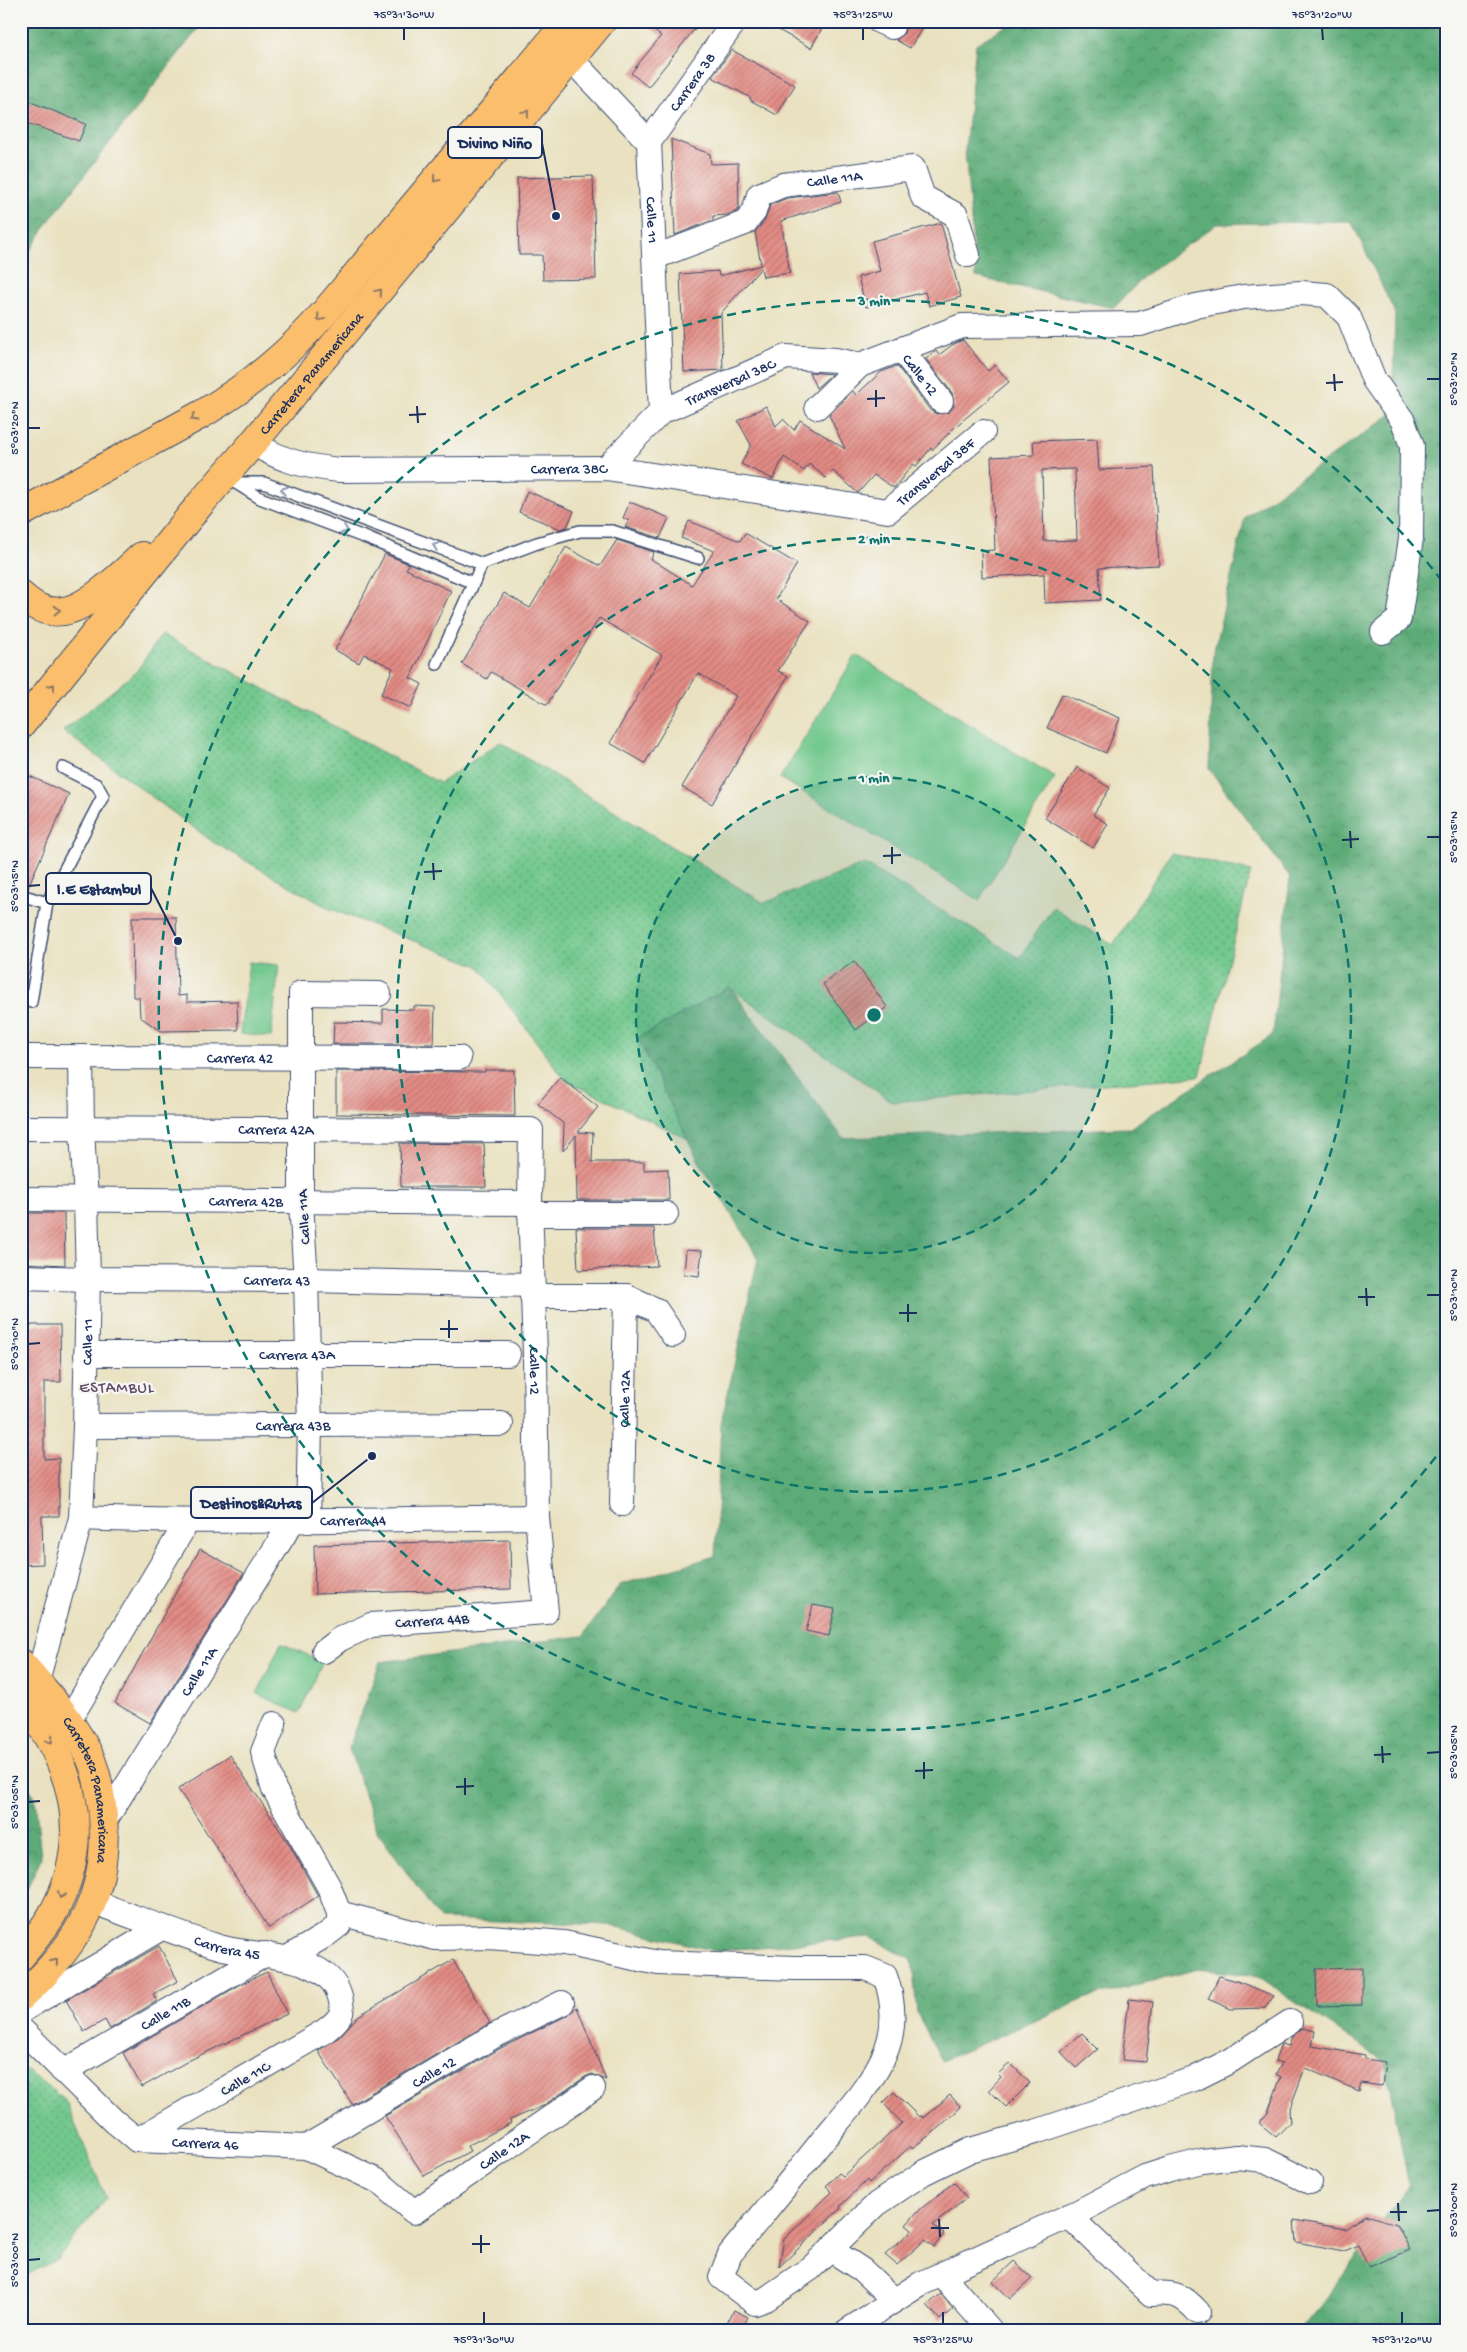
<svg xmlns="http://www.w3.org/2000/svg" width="1467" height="2352" viewBox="0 0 1467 2352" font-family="'Gochi Hand',sans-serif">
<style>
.green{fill:url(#green-dots);stroke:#467c76}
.forest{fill:url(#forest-crowns);stroke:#3c6e6b}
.pitch{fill:#72c88d;stroke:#467c76}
.building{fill:url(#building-hatch);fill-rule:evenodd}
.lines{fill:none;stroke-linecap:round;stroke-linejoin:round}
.lane-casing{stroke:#3a4a6d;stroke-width:14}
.street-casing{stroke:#3a4a6d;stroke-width:26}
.highway-casing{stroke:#3a4a6d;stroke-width:30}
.path{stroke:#3a4a6d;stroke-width:3;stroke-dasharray:1 4;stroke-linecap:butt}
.lane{stroke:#fff;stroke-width:11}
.street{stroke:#fff;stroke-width:24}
.highway{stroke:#fabe6d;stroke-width:28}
.oneway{stroke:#8a7666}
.oneway2{stroke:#8d97ae}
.ticks{fill:none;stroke:#1b2f5e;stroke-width:2}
.ring{fill:none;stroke:#0f766e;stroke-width:2.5;stroke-dasharray:9 6}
.labels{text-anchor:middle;stroke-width:4.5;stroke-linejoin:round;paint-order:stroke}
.street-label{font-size:15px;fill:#1b2f5e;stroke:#f6f6f2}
.neighbourhood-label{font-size:16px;letter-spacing:1px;fill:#614f6b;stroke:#f6f6f2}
.centre{fill:#0f766e;stroke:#f6f6f2;stroke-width:2.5}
.ring-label{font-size:15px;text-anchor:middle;font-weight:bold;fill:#0f766e;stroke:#f6f6f2;stroke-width:4.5;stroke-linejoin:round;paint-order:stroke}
.leader{fill:none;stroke:#1b2f5e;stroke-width:2}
.callout-dot{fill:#1b2f5e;stroke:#f6f6f2;stroke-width:2}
.callout{fill:#f6f6f2;stroke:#1b2f5e;stroke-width:2}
.callout-label{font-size:16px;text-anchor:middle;font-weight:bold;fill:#1b2f5e}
.neatline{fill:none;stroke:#1b2f5e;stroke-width:2}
.ticks-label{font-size:12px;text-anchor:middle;fill:#1b2f5e}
</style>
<defs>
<pattern id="green-dots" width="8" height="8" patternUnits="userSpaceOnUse" patternTransform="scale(1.25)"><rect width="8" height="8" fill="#72c88d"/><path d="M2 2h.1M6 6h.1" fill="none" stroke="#5da376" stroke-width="1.8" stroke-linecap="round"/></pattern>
<pattern id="forest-crowns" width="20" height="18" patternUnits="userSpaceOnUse" patternTransform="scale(1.25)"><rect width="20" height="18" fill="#5dac78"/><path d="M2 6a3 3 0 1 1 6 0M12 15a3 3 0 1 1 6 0" fill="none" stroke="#4c8c66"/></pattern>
<pattern id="building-hatch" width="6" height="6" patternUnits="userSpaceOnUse" patternTransform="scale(1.25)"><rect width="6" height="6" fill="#e38b84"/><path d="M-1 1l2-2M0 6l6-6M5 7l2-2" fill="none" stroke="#b7726f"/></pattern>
</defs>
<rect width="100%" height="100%" fill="#f6f6f2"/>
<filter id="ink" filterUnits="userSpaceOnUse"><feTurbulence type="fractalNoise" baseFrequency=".02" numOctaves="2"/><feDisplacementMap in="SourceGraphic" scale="10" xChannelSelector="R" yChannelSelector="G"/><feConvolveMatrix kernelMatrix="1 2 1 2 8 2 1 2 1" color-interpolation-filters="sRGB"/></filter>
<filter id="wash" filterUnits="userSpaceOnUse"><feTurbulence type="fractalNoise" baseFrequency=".0096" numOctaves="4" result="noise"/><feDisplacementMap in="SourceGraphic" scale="20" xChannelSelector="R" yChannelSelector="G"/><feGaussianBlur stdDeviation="1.12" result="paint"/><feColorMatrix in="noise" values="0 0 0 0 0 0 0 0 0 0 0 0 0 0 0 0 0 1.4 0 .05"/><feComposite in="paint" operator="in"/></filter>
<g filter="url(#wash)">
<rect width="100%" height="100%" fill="#e9e1bf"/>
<g class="green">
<polygon points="162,634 440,783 500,742 764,903 865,864 1020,958 1053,907 1113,945 1171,853 1251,871 1200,1076 892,1102 729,987 638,1038 688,1139 565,1080 479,966 328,908 213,842 63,731 136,672"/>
<polygon points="21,2066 65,2100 106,2198 57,2259 21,2278"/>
</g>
<g class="forest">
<polygon points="21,21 204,21 49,221 21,265"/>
<polygon points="1014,21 1446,21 1446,2331 1298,2331 1318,2309 1409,2186 1385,2062 1258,1976 1198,1969 1087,1998 942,2061 917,2013 912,1960 870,1937 715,1951 609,1925 440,1919 376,1830 349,1748 380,1662 583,1636 620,1585 715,1556 721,1424 758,1258 697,1158 638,1038 730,987 843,1138 1130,1128 1273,1035 1290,877 1209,769 1213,655 1245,517 1392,414 1395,313 1351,221 1217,224 1145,275 1114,308 976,277 965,150 976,44"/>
<polygon points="21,1776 35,1797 41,1858 21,1903"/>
</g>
<g class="pitch">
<polygon points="856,655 1055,777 979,900 780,778"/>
<polygon points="249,962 279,965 271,1037 240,1034"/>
<polygon points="281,1643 323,1662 299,1713 257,1694"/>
</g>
<g id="blocks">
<g class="building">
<polygon points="642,21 701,21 648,87 631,73 661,36"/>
<polygon points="762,21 826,21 811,48"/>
<polygon points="906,21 926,21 910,48 896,40 904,33"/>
<polygon points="732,50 795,85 777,115 750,100 751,98 712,77"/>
<polygon points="21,98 86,124 79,141 21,121"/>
<polygon points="671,139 710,154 711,164 738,163 739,209 737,211 727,215 713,216 713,220 675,235"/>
<polygon points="593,176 596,279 543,280 542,255 519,255 517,178"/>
<polygon points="838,192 841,202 781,221 790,273 763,277 761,268 721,313 723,370 684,372 680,274 718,271 719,276 761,265 755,232 765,220 770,205 787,198"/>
<polygon points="941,223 961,297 929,306 925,292 866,307 858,277 880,271 872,241"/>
<polygon points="963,340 988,371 995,365 1009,382 956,426 932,450 931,448 916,466 913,464 894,488 874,475 858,493 833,471 826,478 809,464 804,471 784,457 773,479 741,464 751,445 738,421 766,406 776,426 783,419 794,430 800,420 845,449 829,415 853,391 856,395 881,372 897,366 930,410 936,414 949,412 954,406 952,393 926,359 936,351 939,355 952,345"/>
<polygon points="809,372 832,374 816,388"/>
<path d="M1097 439 1099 470 1154 467 1159 565 1099 568 1101 600 1045 603 1044 574 982 577 981 551 995 550 991 457 1034 455 1033 441ZM1075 469 1077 540 1044 541 1042 470Z"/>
<polygon points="527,491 574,511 567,527 560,529 519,512"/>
<polygon points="630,502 669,518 660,538 625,527 629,521 623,518"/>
<polygon points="689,521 740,541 745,533 797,564 776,599 810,621 778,671 788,676 712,804 682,787 736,696 698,673 645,763 610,743 662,655 599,618 547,705 491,672 487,679 462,664 504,593 530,608 566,547 600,566 617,540 654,552 651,559 692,585 714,551 681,538"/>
<polygon points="385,554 409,564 406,569 451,591 410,678 422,684 411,708 381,694 393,668 364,654 359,663 335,650"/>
<polygon points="1062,694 1120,718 1106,753 1047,728"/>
<polygon points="1077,767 1110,788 1093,815 1108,824 1093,848 1045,818"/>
<polygon points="25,774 69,794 27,889 21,888 21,783"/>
<polygon points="132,917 176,917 178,996 187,995 187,1002 237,1001 238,1030 161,1031 140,1017 139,997 133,997"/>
<polygon points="854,961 887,1007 856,1030 823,984"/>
<polygon points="414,1006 435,1007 434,1044 333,1044 334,1022 383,1023 383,1009 414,1010"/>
<polygon points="485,1070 514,1070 515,1116 336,1114 336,1071 485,1072"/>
<polygon points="560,1077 598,1107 578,1132 593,1133 592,1162 644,1162 644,1170 668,1169 669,1200 577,1200 576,1135 563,1151 564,1124 538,1104"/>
<polygon points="400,1143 484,1144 486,1187 401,1187"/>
<polygon points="21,1213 64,1213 65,1265 21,1263"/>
<polygon points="576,1228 654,1228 657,1266 578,1270"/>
<polygon points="686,1250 702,1251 699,1276 684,1274"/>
<polygon points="21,1325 60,1325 61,1382 44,1382 44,1459 59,1458 59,1516 42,1516 43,1564 21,1565"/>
<polygon points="510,1540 511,1589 315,1594 314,1545"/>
<polygon points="200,1549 244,1573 150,1723 115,1703"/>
<polygon points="813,1605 835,1609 829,1636 806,1631"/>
<polygon points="230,1755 289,1844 318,1896 269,1928 178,1789"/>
<polygon points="159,1946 178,1981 153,1994 157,2001 110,2029 105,2020 84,2032 66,2000"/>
<polygon points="453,1960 490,2023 352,2104 318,2051 339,2037 358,2016"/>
<polygon points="1362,1968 1362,2005 1317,2006 1316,1969"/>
<polygon points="267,1972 287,2014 190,2060 142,2087 123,2053 241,1984"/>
<polygon points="1219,1976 1237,1981 1274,1996 1265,2008 1231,2009 1208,1999"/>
<polygon points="1129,1999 1153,2002 1146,2062 1122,2060"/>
<polygon points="577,2007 606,2080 592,2074 585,2077 543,2106 510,2120 511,2123 467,2146 470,2151 424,2176 385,2116 501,2048 568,2015"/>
<polygon points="1302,2028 1315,2031 1312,2046 1365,2055 1365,2059 1385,2062 1382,2086 1361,2083 1359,2091 1305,2068 1289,2111 1290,2122 1276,2137 1259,2123 1267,2114 1281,2077 1276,2074 1282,2063 1275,2061 1281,2044 1289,2046 1292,2037"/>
<polygon points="1082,2033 1098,2049 1076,2068 1061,2052"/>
<polygon points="1010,2063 1030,2083 1006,2107 989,2090 1001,2077 998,2074"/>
<polygon points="894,2092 919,2117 921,2115 923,2118 950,2095 961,2107 934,2132 912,2148 911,2146 869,2183 867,2180 840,2206 841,2208 779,2267 784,2239 832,2192 826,2186 839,2173 843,2176 902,2123 883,2103"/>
<polygon points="954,2182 967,2198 933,2225 944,2234 934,2247 925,2240 897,2265 885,2255 912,2230 906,2225 917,2212"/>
<polygon points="1365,2215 1397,2224 1410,2250 1369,2267 1358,2245 1345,2251 1296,2242 1294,2220 1345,2229"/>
<polygon points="1014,2261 1032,2278 1010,2299 993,2281"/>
<polygon points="941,2294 953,2309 940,2320 927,2305"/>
<polygon points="734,2310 748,2317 740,2331 723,2331"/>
</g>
</g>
</g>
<g filter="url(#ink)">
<use href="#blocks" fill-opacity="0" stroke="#3a4a6d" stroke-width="1"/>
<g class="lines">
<g class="lane-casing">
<g id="lane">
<polyline points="221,479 236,483 264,483 482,564"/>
<polyline points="236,483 260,498 369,539 473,583"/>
<polyline points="437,664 482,564 537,543 580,531 612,531 698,558"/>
<polyline points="21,895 47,903 31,1002"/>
<polyline points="47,903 103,796 97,785 63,768"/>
</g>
</g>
<g class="street-casing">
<g id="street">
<polyline points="879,21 892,27"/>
<path id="s1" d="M571 59 649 142 661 412"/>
<path id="s2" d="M649 142 735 21"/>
<path id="s3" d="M655 257 745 223 754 212 759 195 783 185 913 168 923 197 956 215 968 255"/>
<path id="s4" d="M901 349 941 401"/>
<polyline points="817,407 860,365"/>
<path id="s5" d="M253 443C284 462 304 466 339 470L606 468 888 511 983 432"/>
<path id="s6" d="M606 468 661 412 786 357 836 360 860 365 962 326 1140 324 1196 306 1243 297 1301 293 1327 295 1349 317 1374 380 1403 421 1412 446 1411 538 1403 593 1399 619 1383 632"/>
<path id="s7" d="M21 1057 459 1058"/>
<path id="s8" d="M21 1128 531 1130 530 1203 535 1354 537 1517 546 1612 371 1625 340 1639 324 1651"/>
<path id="s9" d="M21 1199 530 1203"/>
<polyline points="530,1214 666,1214"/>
<path id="s10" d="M21 1277 88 1279 306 1280 532 1285"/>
<polyline points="532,1296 626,1296 656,1310 673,1335"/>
<path id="s11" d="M86 1354H508"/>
<path id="s12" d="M85 1426 501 1424"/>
<path id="s13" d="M622 1504 626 1296"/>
<path id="s14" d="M81 1518C233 1524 385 1519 537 1517"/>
<polyline points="308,1521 310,1426 306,1280 301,1203 301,993 379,994"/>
<path id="s15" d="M37 1681 81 1518 85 1426 88 1279 86 1201 82 1130 81 1057"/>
<polyline points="69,1720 187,1522"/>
<polyline points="274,1724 263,1752 274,1789 329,1887 339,1913 339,1925 326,1935 289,1957"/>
<path id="s16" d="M104 1822 292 1522"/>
<path id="s17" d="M94 1902C134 1917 175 1933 216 1946 251 1958 327 1950 340 1997 345 2016 339 2019 325 2031L137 2140"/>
<path d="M339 1913 435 1938 489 1937 564 1943 658 1963 794 1968H865L885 1976C894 2001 896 2025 886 2051 872 2085 845 2113 822 2141 792 2179 761 2216 730 2254L721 2277 755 2303 766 2299 811 2268 877 2204 923 2173 970 2150 1035 2132 1194 2079 1230 2061 1290 2022"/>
<polyline points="21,2011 163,1927"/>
<path id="s18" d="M21 2029 114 2121 137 2140 306 2147 378 2181 414 2212 593 2088"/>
<path id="s19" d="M63 2072 266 1954"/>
<path id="s20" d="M306 2147 494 2036 562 2003"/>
<path d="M1069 2216 1151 2294C1174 2292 1183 2295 1198 2312"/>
<polyline points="831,2250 862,2270 894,2300"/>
<polyline points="942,2275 991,2331"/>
<polyline points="847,2331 920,2284 1078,2212 1145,2177 1170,2169 1202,2161 1237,2157 1265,2160 1310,2182"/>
</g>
</g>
<g class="highway-casing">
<g id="highway">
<path d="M21 513 202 414C250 385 288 355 325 312L568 21"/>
<path d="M21 595C33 606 46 614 63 611 88 608 123 573 142 556"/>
<path id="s21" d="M21 725 201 503 253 443 602 21"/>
<path id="s22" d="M21 1663C45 1691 70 1718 87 1751 96 1768 99 1787 102 1806 112 1889 81 1943 21 1997"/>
<path d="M21 1700C74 1761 94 1839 53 1913 45 1928 32 1942 21 1956"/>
</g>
</g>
<polyline class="path" points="21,2311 30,2331"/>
<use href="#lane" class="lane"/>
<use href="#street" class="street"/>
<use href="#highway" class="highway"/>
</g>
<defs><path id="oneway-chevron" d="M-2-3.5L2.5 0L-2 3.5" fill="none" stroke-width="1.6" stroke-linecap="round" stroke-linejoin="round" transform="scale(1.25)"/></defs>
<g class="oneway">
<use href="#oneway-chevron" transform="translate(526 113) rotate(-50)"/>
<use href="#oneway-chevron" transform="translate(436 179) rotate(130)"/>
<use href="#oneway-chevron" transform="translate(379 292) rotate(-50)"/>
<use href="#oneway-chevron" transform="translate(320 318) rotate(131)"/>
<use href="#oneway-chevron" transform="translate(194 418) rotate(150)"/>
<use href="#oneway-chevron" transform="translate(57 610) rotate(-1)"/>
<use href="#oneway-chevron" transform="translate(52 687) rotate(-52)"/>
<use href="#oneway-chevron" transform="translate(50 1740) rotate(56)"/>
<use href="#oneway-chevron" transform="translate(61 1895) rotate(114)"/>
<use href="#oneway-chevron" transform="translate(55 1962) rotate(-51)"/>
</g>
<g class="oneway2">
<use href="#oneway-chevron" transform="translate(284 490) rotate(-160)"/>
<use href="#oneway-chevron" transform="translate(345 530) rotate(20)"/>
<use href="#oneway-chevron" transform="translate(436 546) rotate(-159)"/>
</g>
</g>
<path class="ticks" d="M404 28V40M863 28V40M1322 28 1323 40M1334 374 1335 391M1427 379H1440M1326 383 1343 382M876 390V407M867 399 885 398M417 406 418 423M409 415 426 414M28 428H40M1350 831 1351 848M1427 837H1440M1342 840 1359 839M892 847V864M883 856 901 855M433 863 434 880M424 872 442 871M28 886 40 885M1366 1288 1367 1306M1427 1295H1440M1358 1297H1375M908 1304V1322M899 1313H917M449 1320V1338M440 1329H458M28 1344 40 1343M1382 1746 1383 1763M1427 1753 1440 1752M1374 1755 1391 1754M924 1762V1779M915 1771 933 1770M465 1778V1795M456 1787 474 1786M28 1802 40 1801M1398 2203 1399 2221M1427 2211 1440 2210M1390 2212H1407M939 2219 940 2237M931 2228H949M481 2235V2253M472 2244H490M28 2260 40 2259M484 2312V2324M943 2312V2324M1402 2312V2324"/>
<circle cx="874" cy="1015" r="238" fill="#0f766e" fill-opacity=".12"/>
<g class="ring">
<circle cx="874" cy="1015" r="238"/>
<circle cx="874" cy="1015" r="477"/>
<path d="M1445 1445A715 715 0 1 1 1445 585"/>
</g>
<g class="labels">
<g class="street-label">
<text dy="5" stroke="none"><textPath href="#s2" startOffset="74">Carrera 38</textPath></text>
<text dy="5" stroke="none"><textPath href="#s3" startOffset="206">Calle 11A</textPath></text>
<text dy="5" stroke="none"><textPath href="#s1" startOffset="192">Calle 11</textPath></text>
<text dy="5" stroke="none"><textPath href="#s21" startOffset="456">Carretera Panamericana</textPath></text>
<text dy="5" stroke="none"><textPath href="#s4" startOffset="32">Calle 12</textPath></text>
<text dy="5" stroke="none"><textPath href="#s6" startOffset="154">Transversal 38C</textPath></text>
<text dy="5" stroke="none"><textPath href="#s5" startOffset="321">Carrera 38C</textPath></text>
<text dy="5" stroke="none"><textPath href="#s5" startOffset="705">Transversal 38F</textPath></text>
<text dy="5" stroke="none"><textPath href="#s7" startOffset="219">Carrera 42</textPath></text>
<text dy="5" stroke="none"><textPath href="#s8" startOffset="255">Carrera 42A</textPath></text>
<text dy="5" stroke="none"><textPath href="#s9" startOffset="225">Carrera 42B</textPath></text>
<text transform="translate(303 1217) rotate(-93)" y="5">Calle 11A</text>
<text dy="5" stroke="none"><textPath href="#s10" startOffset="256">Carrera 43</textPath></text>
<text dy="5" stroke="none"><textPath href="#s15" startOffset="345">Calle 11</textPath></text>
<text dy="5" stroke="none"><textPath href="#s11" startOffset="211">Carrera 43A</textPath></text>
<text dy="5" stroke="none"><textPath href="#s8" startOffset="751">Calle 12</textPath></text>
<text dy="5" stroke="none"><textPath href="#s13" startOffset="105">Calle 12A</textPath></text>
<text dy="5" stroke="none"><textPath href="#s12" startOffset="208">Carrera 43B</textPath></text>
<text dy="5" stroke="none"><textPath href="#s14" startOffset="272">Carrera 44</textPath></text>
<text transform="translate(432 1620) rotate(-4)" y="5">Carrera 44B</text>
<text dy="5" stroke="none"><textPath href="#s16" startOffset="178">Calle 11A</textPath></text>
<text dy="5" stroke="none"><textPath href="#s22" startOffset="148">Carretera Panamericana</textPath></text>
<text dy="5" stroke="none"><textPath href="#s17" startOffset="141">Carrera 45</textPath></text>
<text dy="5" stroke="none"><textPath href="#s19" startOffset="118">Calle 11B</textPath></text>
<text dy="5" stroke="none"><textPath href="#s20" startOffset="148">Calle 12</textPath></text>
<text transform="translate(245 2078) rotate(-30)" y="5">Calle 11C</text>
<text dy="5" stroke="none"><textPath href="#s18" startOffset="229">Carrera 46</textPath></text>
<text dy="5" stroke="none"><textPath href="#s18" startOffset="566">Calle 12A</textPath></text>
</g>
<g class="neighbourhood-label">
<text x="117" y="1392">ESTAMBUL</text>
</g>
</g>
<circle cx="874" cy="1015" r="8" class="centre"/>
<g class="ring-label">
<text x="874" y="305">3 min</text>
<text x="874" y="543">2 min</text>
<text x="874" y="782">1 min</text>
</g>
<path class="leader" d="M556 216L542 143M178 941L151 888M372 1456L312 1503"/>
<g class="callout-dot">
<circle cx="556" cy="216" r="5"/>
<circle cx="178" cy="941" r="5"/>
<circle cx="372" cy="1456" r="5"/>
</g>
<g class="callout">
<rect x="448" y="127" width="94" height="31" rx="5"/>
<rect x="46" y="873" width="105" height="31" rx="5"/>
<rect x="191" y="1487" width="121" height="31" rx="5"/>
</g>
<g class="callout-label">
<text x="495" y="148">Divino Niño</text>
<text x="99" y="894">I.E Estambul</text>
<text x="251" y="1508">Destinos&amp;Rutas</text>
</g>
<rect width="1467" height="2352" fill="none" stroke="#f6f6f2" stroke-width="55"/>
<rect x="28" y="28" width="1412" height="2296" class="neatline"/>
<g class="ticks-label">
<text x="404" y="18">75°31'30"W</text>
<text x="863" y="18">75°31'25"W</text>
<text x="1322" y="18">75°31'20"W</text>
<text transform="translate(1453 379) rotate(-90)" y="4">5°03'20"N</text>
<text transform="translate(14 428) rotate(-90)" y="4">5°03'20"N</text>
<text transform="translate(1453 837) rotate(-90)" y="4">5°03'15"N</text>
<text transform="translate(14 886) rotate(-90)" y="4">5°03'15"N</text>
<text transform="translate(1453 1295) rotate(-90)" y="4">5°03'10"N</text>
<text transform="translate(14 1344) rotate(-90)" y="4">5°03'10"N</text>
<text transform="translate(1453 1752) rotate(-90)" y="4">5°03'05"N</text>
<text transform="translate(14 1802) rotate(-90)" y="4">5°03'05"N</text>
<text transform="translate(1453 2210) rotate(-90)" y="4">5°03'00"N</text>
<text transform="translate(14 2260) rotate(-90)" y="4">5°03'00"N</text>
<text x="484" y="2343">75°31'30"W</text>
<text x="943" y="2343">75°31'25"W</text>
<text x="1402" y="2343">75°31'20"W</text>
</g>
</svg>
